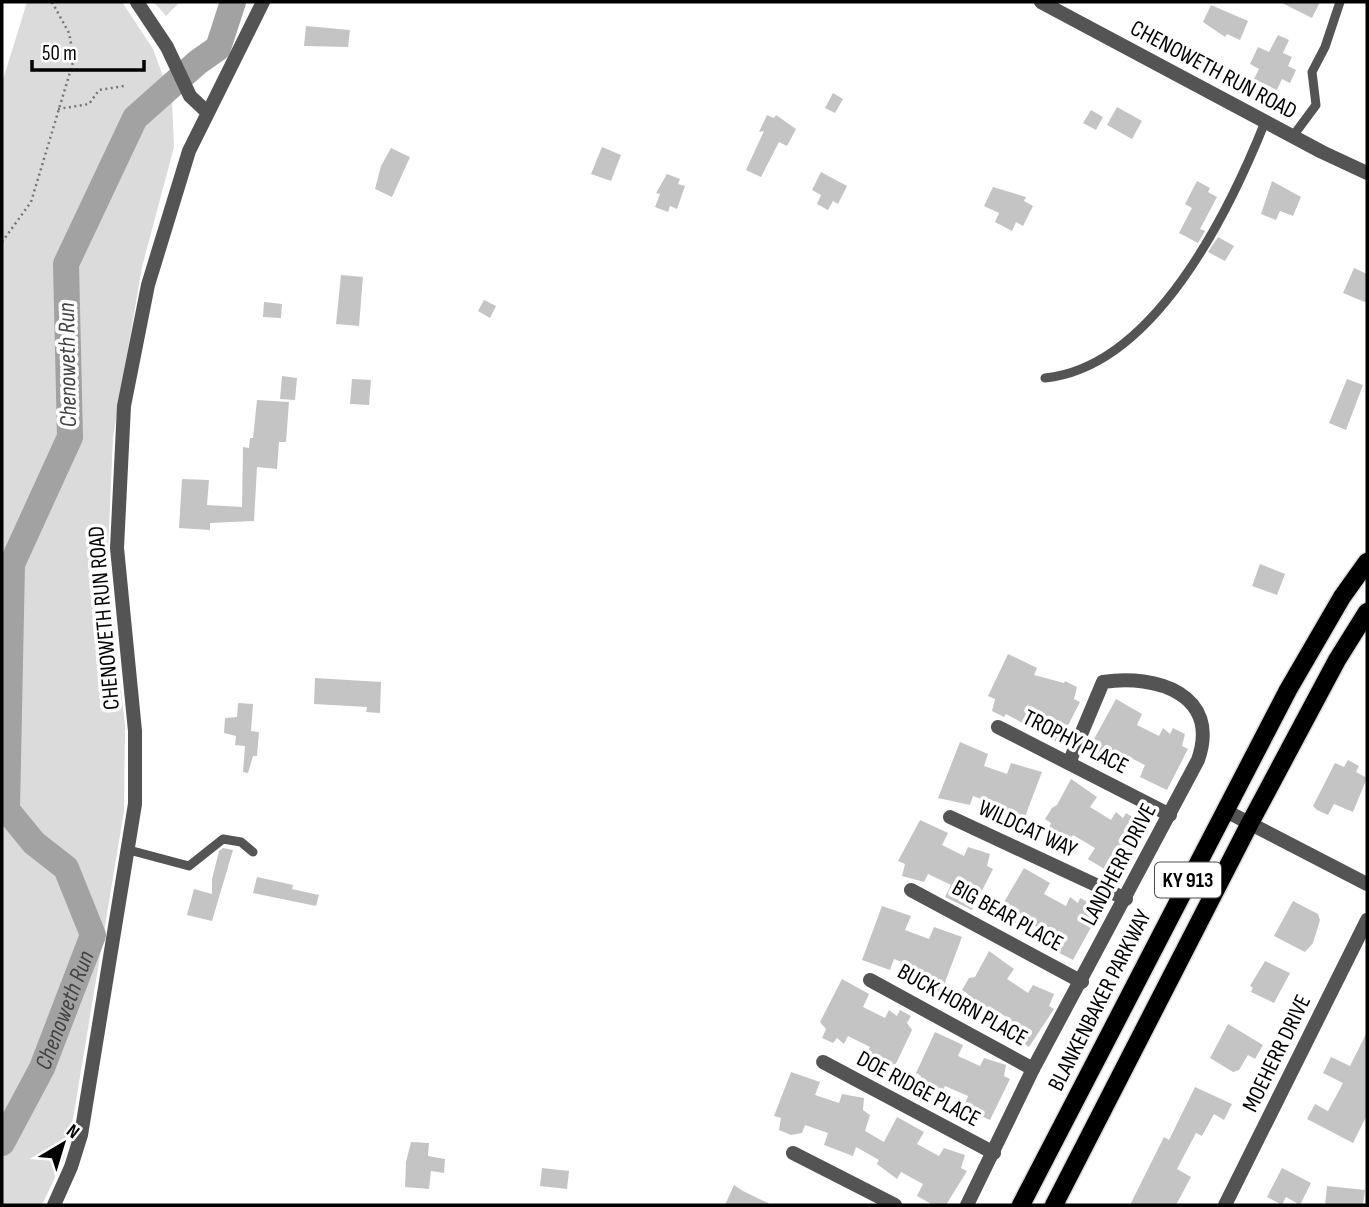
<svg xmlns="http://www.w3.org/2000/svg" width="1369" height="1207" viewBox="0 0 1369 1207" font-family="'Sofia Sans Condensed',sans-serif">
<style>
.green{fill:#dbdbdb}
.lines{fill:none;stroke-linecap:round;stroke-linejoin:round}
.river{stroke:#a2a2a2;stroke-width:26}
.building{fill:#c4c4c4}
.primary-casing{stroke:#dbdbdb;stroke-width:21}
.path{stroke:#767676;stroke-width:2.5;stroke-dasharray:2 3.5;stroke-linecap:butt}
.lane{stroke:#545454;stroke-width:9}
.street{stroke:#545454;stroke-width:14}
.primary{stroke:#000;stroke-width:18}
.labels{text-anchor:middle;stroke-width:7;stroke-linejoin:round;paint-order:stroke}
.shield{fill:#fff;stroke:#4c4c4c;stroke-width:2}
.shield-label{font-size:21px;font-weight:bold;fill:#000}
.street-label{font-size:23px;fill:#000;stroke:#fff}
.water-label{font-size:24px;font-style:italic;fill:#434343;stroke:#fff}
</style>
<rect width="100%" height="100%" fill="#fff"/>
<g class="green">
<polygon points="27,2 122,2 153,49 172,101 174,147 142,267 113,437 107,573 125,725 124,811 74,1113 64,1158 42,1205 2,1205 2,83"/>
<polygon points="154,2 180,2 166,16"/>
</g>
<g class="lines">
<path class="river" id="s1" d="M2 1143 42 1068 93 935 66 868 34 843 7 810 12 564 70 437 66 264 135 118 198 62 218 48 233 2"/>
</g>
<g class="building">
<polygon points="1280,2 1320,2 1312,18"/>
<polygon points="1211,5 1248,21 1240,40 1227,34 1225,37 1203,22"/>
<polygon points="306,26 350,30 348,47 304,46"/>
<polygon points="1278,35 1289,40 1283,53 1292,57 1288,66 1296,70 1290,83 1282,79 1277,90 1254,79 1259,69 1250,64 1258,47 1269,52"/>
<polygon points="833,93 843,99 835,113 825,108"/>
<polygon points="1117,107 1142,121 1132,139 1107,125"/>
<polygon points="1091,110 1103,117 1096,130 1083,123"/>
<polygon points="767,115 774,118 776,115 796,129 787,146 779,142 761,177 746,170 764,131 759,132"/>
<polygon points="602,147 621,155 611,181 591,174"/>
<polygon points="391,148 410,157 392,197 375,189 381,166"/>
<polygon points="821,172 847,186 838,204 833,201 828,210 817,204 821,195 812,190"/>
<polygon points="667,174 680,179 678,184 685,186 677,209 670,206 668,212 655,207 660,194 656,193"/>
<polygon points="1197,181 1210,188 1208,192 1217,197 1200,229 1205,231 1198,243 1179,233 1192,208 1185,204"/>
<polygon points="1272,181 1301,197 1293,216 1280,211 1276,220 1261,214"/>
<polygon points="993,187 1026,197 1024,201 1033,206 1023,226 1016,222 1012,231 995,222 999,213 984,206"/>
<polygon points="1218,237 1234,246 1225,261 1208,252"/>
<polygon points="1354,268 1367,274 1367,303 1343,293"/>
<polygon points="341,275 363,277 359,326 336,324"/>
<polygon points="484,300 496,306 490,318 478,311"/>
<polygon points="264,302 282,304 281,318 263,317"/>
<polygon points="282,376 297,378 295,400 280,399"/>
<polygon points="352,379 371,380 369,405 350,404"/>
<polygon points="1347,379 1363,385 1346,430 1329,423"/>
<polygon points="257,400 289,402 286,442 279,442 277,469 257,467 254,521 210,523 210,530 179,528 182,479 209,480 207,505 242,507 243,447 249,448 250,438 253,438"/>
<polygon points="1260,564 1285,574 1277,595 1252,586"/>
<polygon points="1008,654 1037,668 1034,675 1064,683 1065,681 1077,687 1074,699 1080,702 1059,743 1006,714 1004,717 992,711 995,699 988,696"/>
<polygon points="315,678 381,682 380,713 366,712 367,707 314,704"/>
<polygon points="1116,699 1142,714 1137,725 1159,736 1163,728 1170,734 1173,728 1185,734 1182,746 1188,749 1167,790 1140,777 1145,765 1123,754 1118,763 1097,757 1100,745 1093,741"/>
<polygon points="238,703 253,704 251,731 259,732 257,756 253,756 248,773 243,772 245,746 235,745 236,736 224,733 225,718 237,717"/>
<polygon points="960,742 988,754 984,766 1007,774 1011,763 1042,772 1021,827 993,817 997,805 973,796 970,805 938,798"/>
<polygon points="1348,760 1359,766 1356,772 1367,778 1353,812 1334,804 1328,815 1317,810 1313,806 1335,763 1344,767"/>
<polygon points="1071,779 1097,797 1090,807 1111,820 1116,812 1123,818 1126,813 1137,820 1133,832 1139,836 1114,875 1088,859 1095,848 1073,835 1068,843 1047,835 1051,823 1045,819 1052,808 1057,805"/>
<polygon points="920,820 948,833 942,845 964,856 968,847 990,854 987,866 993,869 972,910 945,897 951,885 928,874 924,882 902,876 905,864 898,861"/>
<polygon points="223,848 233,850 212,921 187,915 194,889 212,894 212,879 219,851"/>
<polygon points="1024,868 1050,883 1044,894 1066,906 1070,897 1078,903 1080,898 1092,904 1089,917 1095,920 1073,960 1046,946 1052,935 1029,923 1025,931 1003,925 1007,913 1000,909"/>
<polygon points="257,877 293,885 292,889 319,895 316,906 253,893"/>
<polygon points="1293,901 1318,914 1320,920 1313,943 1305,952 1274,936"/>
<polygon points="882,906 911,916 905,930 929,939 934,927 962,937 941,993 914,980 918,968 894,959 890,970 862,960"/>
<polygon points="989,951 1014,969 1007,979 1028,993 1033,985 1054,994 1049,1006 1054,1009 1029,1047 1004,1031 1011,1020 989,1006 984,1014 964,1006 968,994 962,990 969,978 975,977"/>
<polygon points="1265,961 1290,973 1274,1003 1251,992 1253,988 1250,986"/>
<polygon points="842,979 869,994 863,1007 885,1018 889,1010 897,1016 900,1010 911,1016 907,1023 912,1030 892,1072 865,1058 870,1047 848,1036 844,1044 837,1038 833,1043 822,1038 826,1029 820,1022"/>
<polygon points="1228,1024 1263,1045 1255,1059 1248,1055 1239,1070 1233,1072 1210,1058"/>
<polygon points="935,1032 963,1045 958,1056 980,1066 984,1058 1006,1065 1004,1076 1010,1079 990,1120 963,1108 968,1096 945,1086 941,1094 919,1089 921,1076 916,1073"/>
<polygon points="1367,1032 1367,1115 1353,1143 1307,1119 1315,1104 1328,1111 1343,1083 1323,1073 1331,1057 1350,1066"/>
<polygon points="791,1072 820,1082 815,1095 839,1103 842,1094 864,1098 863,1110 870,1115 865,1131 884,1142 897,1117 924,1132 917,1144 939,1156 944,1148 965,1155 961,1168 967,1171 946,1205 933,1205 917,1196 923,1184 901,1172 897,1179 877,1164 879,1160 856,1147 853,1156 824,1145 828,1133 805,1125 802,1133 791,1135 779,1130 781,1118 774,1116"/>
<polygon points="1195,1087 1232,1104 1224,1120 1214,1114 1202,1136 1196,1133 1177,1169 1191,1177 1176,1205 1130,1205 1164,1137 1169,1140"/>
<polygon points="411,1142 429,1143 428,1156 445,1159 444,1173 431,1171 429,1189 405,1187 406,1162"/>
<polygon points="542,1168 569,1171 567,1189 540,1186"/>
<polygon points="1282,1168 1311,1183 1300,1205 1286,1197 1282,1205 1267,1197"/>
<polygon points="734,1185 743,1191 772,1205 725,1205"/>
<polygon points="1327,1186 1365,1190 1363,1205 1325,1205"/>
</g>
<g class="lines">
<g class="primary-casing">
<g id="primary">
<polyline points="1021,1205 1288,690 1342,597 1367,562"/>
<polyline points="1054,1205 1250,823 1337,660 1367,612"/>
</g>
</g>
<g class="path">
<polyline points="58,109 89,104 99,90 124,86"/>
<polyline points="2,242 31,202 74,59 69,33 52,2"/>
</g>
<g class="lane">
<polyline points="1293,136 1316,105 1312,72 1325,47 1340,2"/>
<path d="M1045 378C1154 367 1229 212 1265 122"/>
<polyline points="129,850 189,866 223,839 241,842 253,852"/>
</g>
<g class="street">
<polyline points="137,2 167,47 190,96 207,112"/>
<polyline points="1041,2 1322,152 1367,173"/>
<polyline points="998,727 1170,815"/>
<polyline points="1224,810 1367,884"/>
<polyline points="950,817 1126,899"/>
<polyline points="911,890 1082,982"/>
<polyline points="870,980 1033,1069"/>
<polyline points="823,1062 994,1153"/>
<polyline points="793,1153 895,1205"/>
<polyline points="54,1205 71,1167 81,1135 135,804 135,731 117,548 124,406 148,285 189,151 263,2"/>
<path d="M967 1205 1033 1069 1198 760C1221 694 1156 674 1103 682L1069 763"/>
<polyline points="1225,1205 1367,920"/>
</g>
<use href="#primary" class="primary"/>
</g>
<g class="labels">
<rect class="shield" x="1155" y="862.5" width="66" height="35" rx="5"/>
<g class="shield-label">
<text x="1188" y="887">KY 913</text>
</g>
<g class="street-label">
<text transform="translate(1214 69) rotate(28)" y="8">CHENOWETH RUN ROAD</text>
<text transform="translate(103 618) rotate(-95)" y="8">CHENOWETH RUN ROAD</text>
<text transform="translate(1076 741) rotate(27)" y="8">TROPHY PLACE</text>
<text transform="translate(1028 828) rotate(25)" y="8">WILDCAT WAY</text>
<text transform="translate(1118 864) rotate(-62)" y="8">LANDHERR DRIVE</text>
<text transform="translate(1008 915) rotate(29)" y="8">BIG BEAR PLACE</text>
<text transform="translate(1099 1000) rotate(-63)" y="8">BLANKENBAKER PARKWAY</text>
<text transform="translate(963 1004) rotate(29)" y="8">BUCK HORN PLACE</text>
<text transform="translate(1276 1053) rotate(-64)" y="8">MOEHERR DRIVE</text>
<text transform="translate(919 1088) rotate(28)" y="8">DOE RIDGE PLACE</text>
</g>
<g class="water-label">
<text transform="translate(67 365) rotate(-91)" y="8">Chenoweth Run</text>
<text dy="8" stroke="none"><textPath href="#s1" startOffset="147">Chenoweth Run</textPath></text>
</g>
</g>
<rect width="1369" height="1207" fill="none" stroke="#000000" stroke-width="7"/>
<g transform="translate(63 1144) rotate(38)" stroke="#ffffff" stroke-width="5" paint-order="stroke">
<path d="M0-5L12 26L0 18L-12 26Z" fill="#000000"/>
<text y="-10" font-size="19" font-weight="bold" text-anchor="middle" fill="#000000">N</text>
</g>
<path d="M32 60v10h112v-10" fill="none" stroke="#000000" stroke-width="3.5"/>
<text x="42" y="60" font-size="21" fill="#000000" stroke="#ffffff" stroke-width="5" paint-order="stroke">50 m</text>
</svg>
